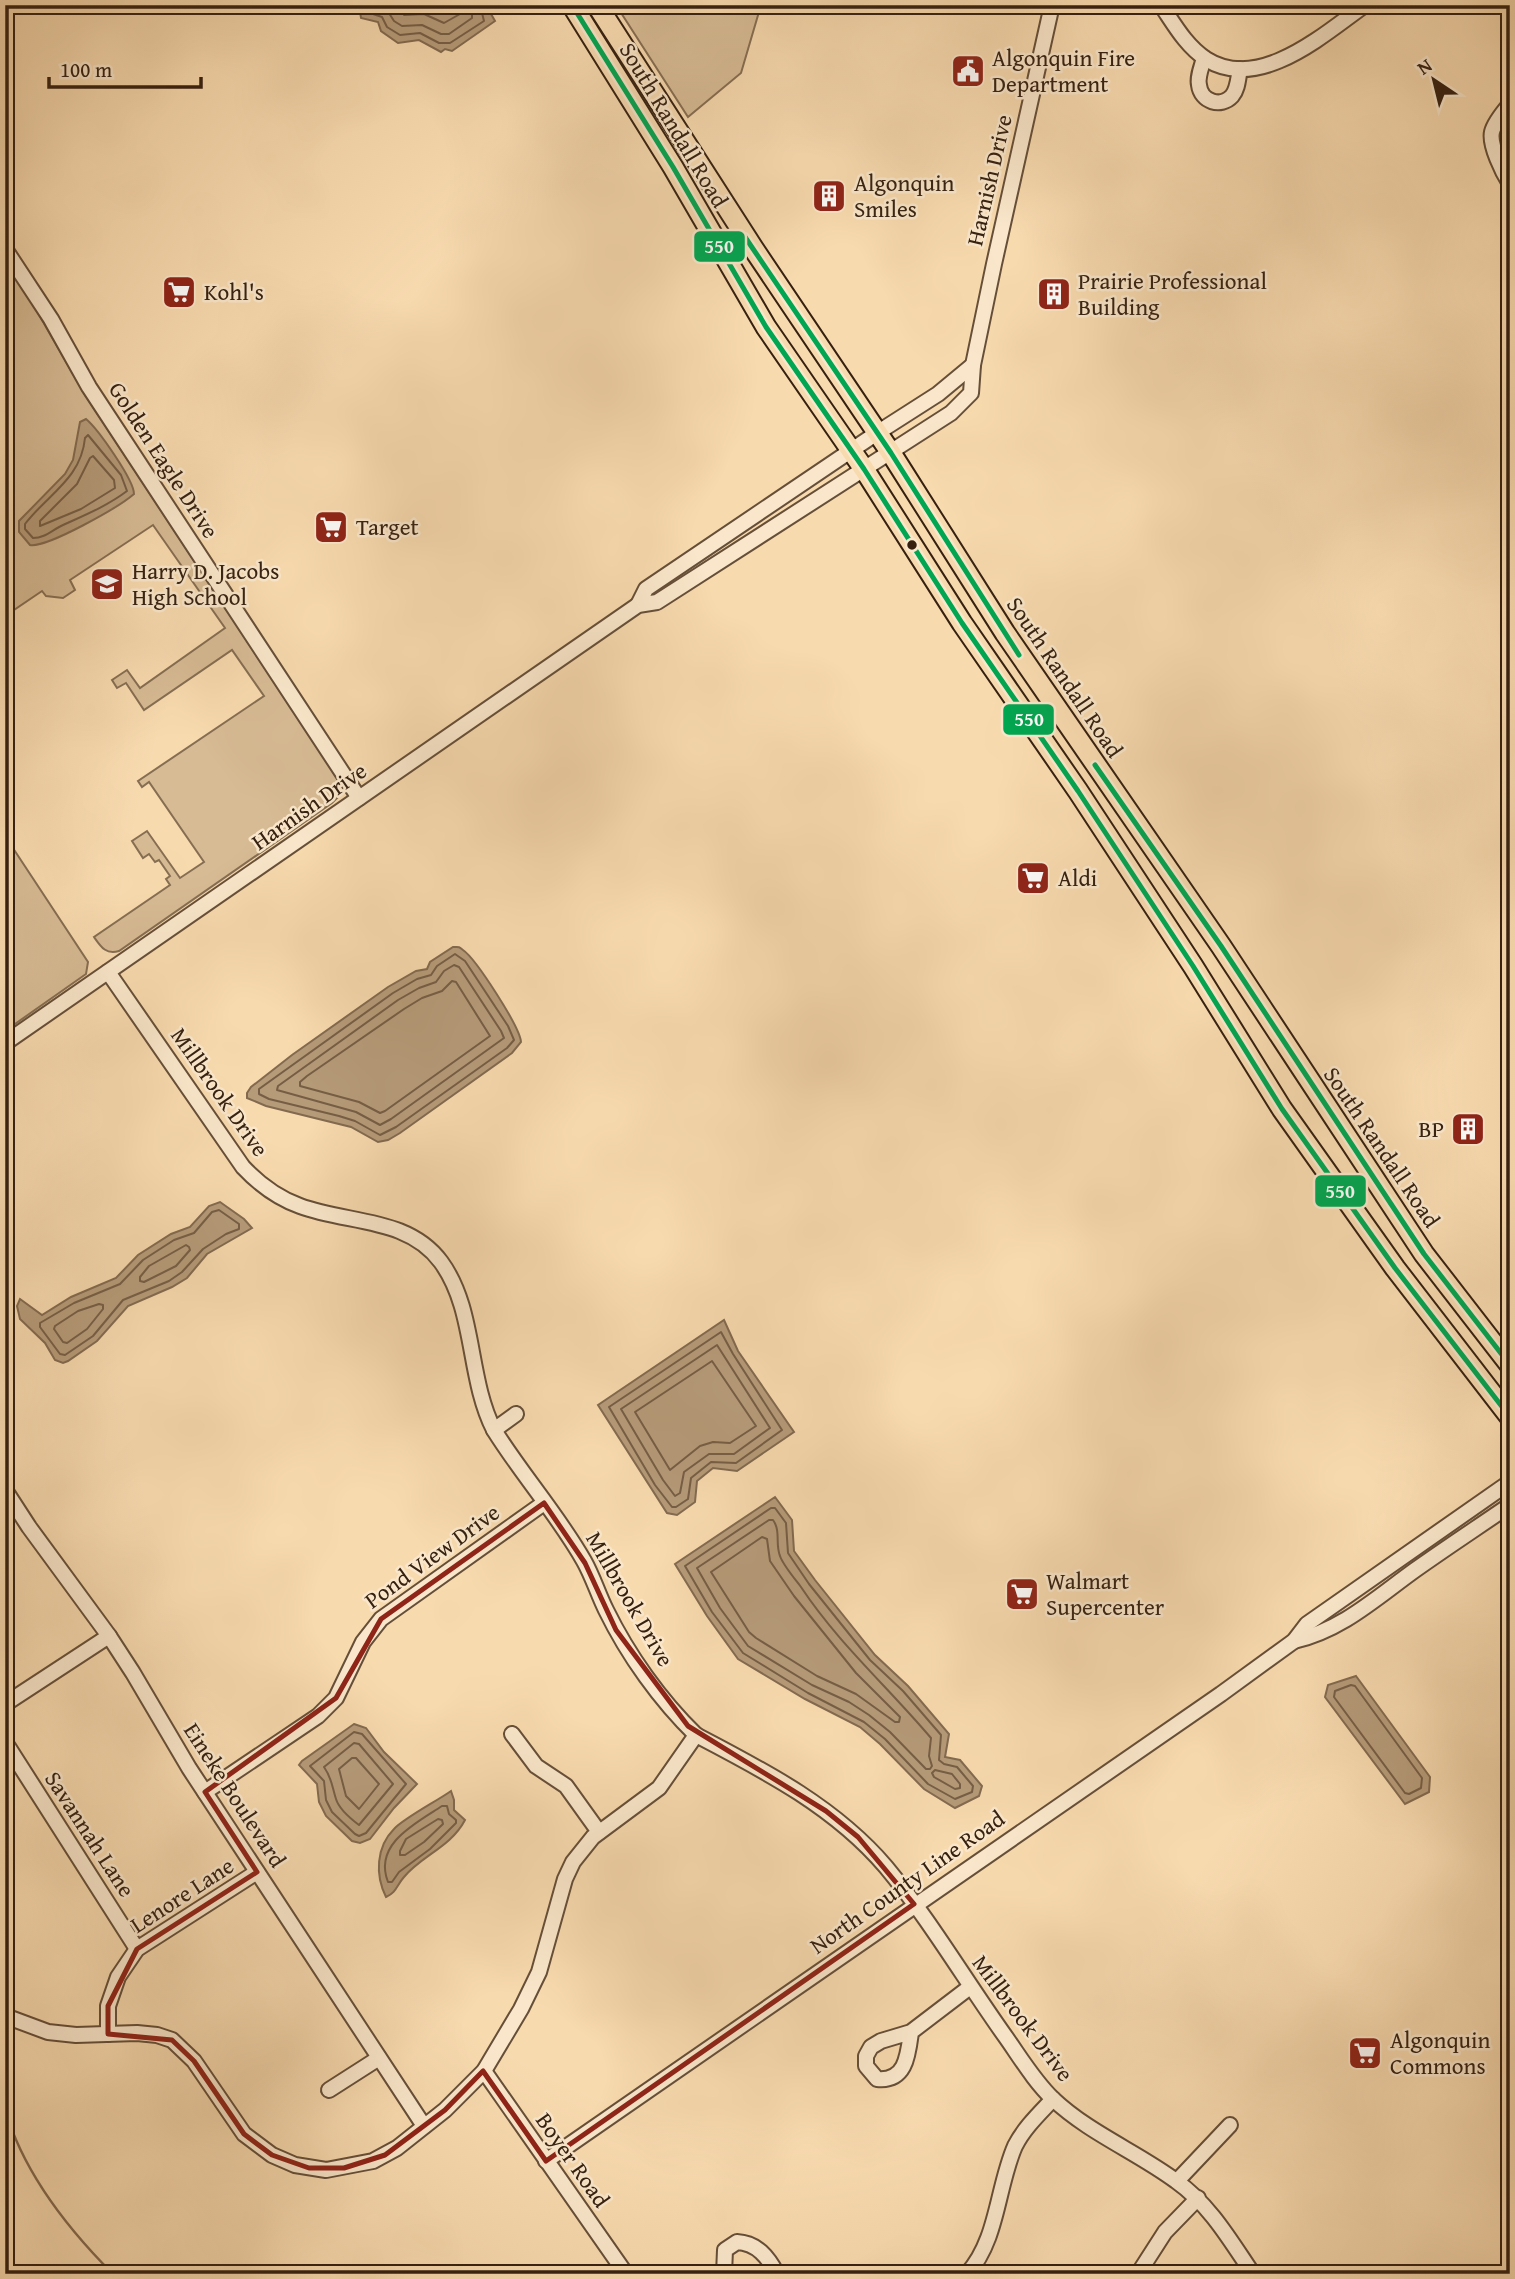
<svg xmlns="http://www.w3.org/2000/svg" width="1515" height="2279" viewBox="0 0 1515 2279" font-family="'Gentium Book Plus',serif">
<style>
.green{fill:#d7bb94;stroke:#866e52;stroke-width:2}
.water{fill:#b69b79;stroke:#836a4f;stroke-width:2}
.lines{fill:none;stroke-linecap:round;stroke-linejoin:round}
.shore{stroke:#765e45;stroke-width:2}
.stream{stroke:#836a4f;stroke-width:2.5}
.minor-casing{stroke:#664f38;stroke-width:18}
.major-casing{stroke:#362111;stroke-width:23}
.minor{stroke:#fae7cb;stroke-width:14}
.major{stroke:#f8daaf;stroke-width:19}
.bus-1-casing{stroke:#fae7cb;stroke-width:10}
.bus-1{stroke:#00a651;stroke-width:5}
.marked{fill:none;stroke:#8f2418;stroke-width:5;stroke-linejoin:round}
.bus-dot{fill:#362111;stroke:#fae7cb;stroke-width:2.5}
.labels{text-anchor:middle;stroke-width:5;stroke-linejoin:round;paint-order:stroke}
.poi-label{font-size:23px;fill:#362111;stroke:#fae7cb;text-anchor:start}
.street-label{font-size:23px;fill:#362111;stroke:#fae7cb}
.line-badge{stroke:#fae7cb;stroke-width:2.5}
.badge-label{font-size:19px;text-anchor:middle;font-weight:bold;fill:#fff}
</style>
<rect width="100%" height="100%" fill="#f8daaf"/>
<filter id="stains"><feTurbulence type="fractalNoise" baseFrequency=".00286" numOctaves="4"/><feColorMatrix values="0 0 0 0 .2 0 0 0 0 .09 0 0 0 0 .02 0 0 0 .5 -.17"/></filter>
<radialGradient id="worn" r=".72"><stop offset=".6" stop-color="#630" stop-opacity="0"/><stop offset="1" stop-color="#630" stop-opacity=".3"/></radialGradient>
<g class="green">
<polygon points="616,5 761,5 741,73 688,117"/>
<path d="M14 276 19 280 85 395 339 781 338 797 332 803 119 951C106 955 101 947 94 937L170 885 166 879 170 876 159 860 155 862 149 854 143 858 132 841 147 831 180 878 204 862 149 782 142 787 138 781 264 696 232 650 144 710 126 683 117 688 112 680 127 670 140 688 225 628 153 525 70 580 75 590 63 598 46 596 42 591 5 616V290L11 287 7 281Z"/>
<polygon points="5,836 88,962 86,974 5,1031"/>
</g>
<g class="water">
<polygon points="359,5 486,5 495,21 452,51 445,49 441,52 419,40 398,43 381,31 378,22 361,18"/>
<path d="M86 419C98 429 134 480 134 494 119 507 47 548 30 545L19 532V521L65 474 73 460 80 422Z"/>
<path d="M453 947C459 947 458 946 463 950 476 959 520 1027 521 1042L512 1053 400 1133 388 1140 378 1142 351 1127 266 1106 247 1098V1093L251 1087 292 1055 388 987 416 971 427 969 430 962Z"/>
<polygon points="220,1202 244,1219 252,1228 207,1254 187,1278 172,1287 128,1306 97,1341 68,1361 63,1363 55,1360 45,1343 20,1319 17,1306 20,1299 42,1315 71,1297 116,1278 138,1255 171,1234 190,1227 209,1206"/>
<polygon points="724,1320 738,1351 794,1432 737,1471 713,1468 697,1481 695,1502 677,1515 667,1513 598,1405"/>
<polygon points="775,1497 792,1520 794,1551 815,1580 875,1655 908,1686 949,1734 945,1757 960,1760 982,1786 979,1796 955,1808 924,1789 880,1744 860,1727 805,1699 738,1659 707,1616 675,1564"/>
<polygon points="1356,1676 1430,1777 1429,1792 1405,1804 1325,1697 1328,1685"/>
<polygon points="354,1724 366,1728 384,1752 417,1784 394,1808 370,1839 360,1843 352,1841 326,1816 319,1802 317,1784 299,1765 302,1761"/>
<path d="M451 1791 454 1800V1810L465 1820C451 1847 421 1856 404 1877 396 1886 397 1892 386 1897 375 1875 376 1847 394 1829 404 1818 437 1801 451 1791Z"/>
</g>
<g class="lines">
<g class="shore">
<polyline points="366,5 367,12 382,17 387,27 400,35 420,33 439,43 450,43 484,21 480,5"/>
<polyline points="376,5 387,10 394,21 402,26 422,25 441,34 449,34 472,18 472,5"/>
<polyline points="398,5 404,15 424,14 444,23 460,14 461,5"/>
<path d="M88 435 121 475 127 491C107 506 85 515 63 525 52 530 45 538 33 538L25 529V524C48 494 81 479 85 438Z"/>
<polygon points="93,456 114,480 115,488 81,509 40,526 40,521 77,484 90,458"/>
<polygon points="455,954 465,961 508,1026 514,1040 507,1048 396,1127 380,1135 355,1121 339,1116 269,1099 259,1094 259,1089 393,993 417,979 431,975 437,966"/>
<polygon points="454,965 459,967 501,1031 504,1038 391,1119 380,1125 356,1112 277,1090 278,1086 398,1000 419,988 436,982 444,971"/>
<polygon points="452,981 456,982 490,1036 385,1111 380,1113 359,1102 300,1086 300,1082 307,1076 404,1009 422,998 442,991"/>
<polygon points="219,1210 239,1224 239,1229 226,1234 203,1249 182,1272 169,1281 123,1300 93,1336 65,1355 60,1354 40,1327 40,1323 74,1303 120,1284 143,1260 174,1240 194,1233 212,1212"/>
<polygon points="186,1245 189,1247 190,1250 176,1266 144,1282 140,1281 140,1277 149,1266"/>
<polygon points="99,1304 103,1305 103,1309 87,1329 67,1343 63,1342 54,1329 55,1326 78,1311"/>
<polygon points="721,1332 733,1354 782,1430 736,1463 711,1462 691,1478 688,1499 676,1507 672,1507 655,1485 609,1407"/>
<polygon points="717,1345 770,1428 734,1454 709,1454 684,1472 680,1493 675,1496 663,1480 621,1409"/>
<polygon points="712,1361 756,1426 730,1443 713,1442 700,1446 670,1470 635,1412"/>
<polygon points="771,1508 775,1508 786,1523 788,1553 809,1584 870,1660 903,1691 941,1735 939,1760 944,1764 957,1767 973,1786 972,1792 955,1799 928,1784 885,1739 864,1722 808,1693 743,1653 712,1612 685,1566"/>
<path d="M769 1520H773C781 1531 775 1544 780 1556 783 1565 795 1579 801 1587 838 1643 888 1687 931 1738L929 1756 932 1766 930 1769H926L890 1732 869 1715 849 1702 812 1685 748 1646 720 1608 697 1568Z"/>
<polygon points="762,1537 767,1539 770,1561 794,1596 856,1673 900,1717 899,1722 895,1722 856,1694 817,1676 756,1638 749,1632 711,1572"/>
<polygon points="1351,1685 1355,1686 1422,1778 1421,1788 1409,1794 1405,1793 1334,1697 1335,1691"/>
<polygon points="354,1732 362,1734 406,1784 366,1833 359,1836 355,1834 332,1812 326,1800 324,1781 310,1766"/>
<path d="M354 1743 359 1744 393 1784 359 1825C351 1819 339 1809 336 1799 332 1787 332 1778 324 1767Z"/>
<polygon points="352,1758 356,1758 379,1784 359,1809 346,1796 339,1769"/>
<polygon points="935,1770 952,1774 960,1784 960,1788 955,1789 934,1777 932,1773"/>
<path d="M442 1806H447L449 1814 456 1820V1823L430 1849 399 1872 392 1882H388C373 1844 416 1823 442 1806Z"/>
<polygon points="438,1819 442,1820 443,1824 424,1842 405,1855 400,1855 400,1851 406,1839"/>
</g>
<path class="stream" d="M5 2109C23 2172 67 2228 113 2274"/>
<g class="minor-casing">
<g id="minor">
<path d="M1161 5C1174 24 1186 46 1206 59 1259 93 1324 34 1365 5"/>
<path d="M1204 58C1202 66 1197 77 1199 85 1201 102 1221 108 1232 96 1238 89 1238 78 1240 69"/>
<path d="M1510 104C1504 111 1494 123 1492 132 1489 145 1503 173 1510 184"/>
<polyline points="5,249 51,319 89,387 359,798"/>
<polyline points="638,605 646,589 877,433 938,394 973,365"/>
<path d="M108 972 243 1167C259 1184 278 1198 300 1206 348 1224 408 1217 441 1262 476 1310 467 1377 494 1430 522 1475 558 1515 584 1561 593 1577 598 1594 606 1610 628 1655 660 1700 696 1735 765 1771 835 1807 886 1867 930 1920 965 1980 1005 2036 1020 2057 1034 2081 1053 2099 1089 2133 1137 2152 1176 2181 1210 2205 1230 2240 1253 2274"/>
<polyline points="5,1043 638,605 657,602 951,413 971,393 973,365 994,264 1052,5"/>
<polyline points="494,1430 516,1414"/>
<polyline points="5,1490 29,1527 109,1636 133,1673 189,1768 424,2126"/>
<path d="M1294 1641C1342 1630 1376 1598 1415 1570 1446 1548 1478 1527 1510 1505"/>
<polyline points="5,1704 109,1636"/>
<polyline points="512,1734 536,1766 566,1786 599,1832"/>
<polyline points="5,1742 137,1949"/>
<polyline points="205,1792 318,1716 336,1698 363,1642 381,1619 544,1503"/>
<polyline points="5,2016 48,2032 76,2035 137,2033 157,2035 172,2040 194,2061 244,2134 272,2155 295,2165 326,2170 373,2161 397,2148 445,2110 484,2071 521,2009 539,1972 565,1879 573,1862 593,1837 659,1788 696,1735"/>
<path d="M911 2032C908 2055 906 2082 877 2079L866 2066V2056L871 2047 881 2041 911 2032 970 1987"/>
<polyline points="108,2034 108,2006 118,1977 137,1949 257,1872"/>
<polyline points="484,2071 626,2274"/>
<polyline points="329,2090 379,2058"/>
<polyline points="546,2161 1221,1694 1294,1641 1307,1624 1510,1482"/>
<polyline points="1177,2181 1230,2125"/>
<path d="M724 2274 725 2250 737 2242C757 2243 768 2257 777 2274"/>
<path d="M967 2274C998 2240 997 2187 1015 2146 1024 2128 1040 2113 1053 2099"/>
<polyline points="1138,2274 1165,2232 1198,2198"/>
</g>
</g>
<g class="major-casing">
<g id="major">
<polyline points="572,5 673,167 766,327 864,469 962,623 1078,791 1193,966 1282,1109 1395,1268 1510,1417"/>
<polyline points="597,5 753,248 891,453 1005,633 1221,946 1424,1254 1510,1365"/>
</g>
</g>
<use href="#minor" class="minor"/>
<use href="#major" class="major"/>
<g class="bus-1-casing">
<g id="bus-1">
<polyline points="572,5 673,167 766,327 864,469 962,623 1078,791 1193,966 1282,1109 1395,1268 1510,1417"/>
<polyline points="745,237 891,453 1019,655"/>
<polyline points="1095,765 1221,946 1424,1254 1510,1365"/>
</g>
</g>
<use href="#bus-1" class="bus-1"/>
</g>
<path class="marked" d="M544 1503 585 1563 616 1630 688 1726 826 1811 858 1837 914 1904 546 2161 483 2071 445 2110 385 2155 344 2168H309L272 2155 244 2134 194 2061 172 2040 108 2034V2006L137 1949 257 1872 205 1792 336 1698 381 1619Z"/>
<defs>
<g id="civic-square" transform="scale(1.75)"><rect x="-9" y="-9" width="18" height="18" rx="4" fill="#8f2418" stroke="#fae7cb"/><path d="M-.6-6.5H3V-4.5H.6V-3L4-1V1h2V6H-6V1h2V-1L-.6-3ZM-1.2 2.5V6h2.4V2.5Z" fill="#fff"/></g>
<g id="building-square" transform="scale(1.75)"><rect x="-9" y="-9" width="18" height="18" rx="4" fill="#8f2418" stroke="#fae7cb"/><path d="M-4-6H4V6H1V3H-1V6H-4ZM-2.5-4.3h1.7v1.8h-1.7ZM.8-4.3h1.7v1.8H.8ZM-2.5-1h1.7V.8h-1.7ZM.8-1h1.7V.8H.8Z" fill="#fff"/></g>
<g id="supermarket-square" transform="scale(1.75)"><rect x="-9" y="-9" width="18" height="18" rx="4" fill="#8f2418" stroke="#fae7cb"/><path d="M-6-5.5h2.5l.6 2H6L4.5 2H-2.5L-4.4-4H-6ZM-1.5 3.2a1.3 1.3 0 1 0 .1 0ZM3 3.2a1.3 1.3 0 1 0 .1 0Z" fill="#fff"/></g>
<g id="school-square" transform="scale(1.75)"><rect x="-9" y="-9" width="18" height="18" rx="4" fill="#8f2418" stroke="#fae7cb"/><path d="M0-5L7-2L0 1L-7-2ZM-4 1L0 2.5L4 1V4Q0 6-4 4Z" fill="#fff"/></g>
</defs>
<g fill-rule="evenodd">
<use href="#civic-square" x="968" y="71"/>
<use href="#building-square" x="829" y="196"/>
<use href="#supermarket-square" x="179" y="292"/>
<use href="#building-square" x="1054" y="294"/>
<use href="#supermarket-square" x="331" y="527"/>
<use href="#school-square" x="107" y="584"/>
<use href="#supermarket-square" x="1033" y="878"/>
<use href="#building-square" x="1468" y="1129"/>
<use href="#supermarket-square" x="1022" y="1594"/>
<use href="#supermarket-square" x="1365" y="2053"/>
</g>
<circle class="bus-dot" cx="912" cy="545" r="6"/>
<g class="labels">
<g class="poi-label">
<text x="992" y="66">Algonquin Fire<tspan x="992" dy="26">Department</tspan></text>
<text x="854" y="191">Algonquin<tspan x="854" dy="26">Smiles</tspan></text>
<text x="1078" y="289">Prairie Professional<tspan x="1078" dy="26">Building</tspan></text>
<text x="204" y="300">Kohl's</text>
<text x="356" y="535">Target</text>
<text x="132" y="579">Harry D. Jacobs<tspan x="132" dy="26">High School</tspan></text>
<text x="1058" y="886">Aldi</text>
<text x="1444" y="1137" text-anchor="end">BP</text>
<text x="1046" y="1589">Walmart<tspan x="1046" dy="26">Supercenter</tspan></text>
<text x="1390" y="2048">Algonquin<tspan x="1390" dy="26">Commons</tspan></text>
</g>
<g class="street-label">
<text transform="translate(674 125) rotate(59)" y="8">South Randall Road</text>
<text transform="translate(989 180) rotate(-77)" y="8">Harnish Drive</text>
<text transform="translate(164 460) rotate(57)" y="8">Golden Eagle Drive</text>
<text transform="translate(1065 677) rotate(56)" y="8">South Randall Road</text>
<text transform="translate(309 806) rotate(-35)" y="8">Harnish Drive</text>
<text transform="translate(220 1092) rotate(55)" y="8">Millbrook Drive</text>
<text transform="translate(1382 1147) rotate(56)" y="8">South Randall Road</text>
<text transform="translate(432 1556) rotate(-36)" y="8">Pond View Drive</text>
<text transform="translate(630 1599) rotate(60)" y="8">Millbrook Drive</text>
<text transform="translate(235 1795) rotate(57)" y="8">Eineke Boulevard</text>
<text transform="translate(90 1834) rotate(57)" y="8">Savannah Lane</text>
<text transform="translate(907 1882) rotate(-35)" y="8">North County Line Road</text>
<text transform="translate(182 1895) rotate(-33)" y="8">Lenore Lane</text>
<text transform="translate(1023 2018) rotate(53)" y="8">Millbrook Drive</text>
<text transform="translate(573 2160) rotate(55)" y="8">Boyer Road</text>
</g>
</g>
<g class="line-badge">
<rect x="693" y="230" width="53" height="33" rx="7" fill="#00a651"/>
<rect x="1002" y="703" width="53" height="33" rx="7" fill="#00a651"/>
<rect x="1314" y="1174" width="53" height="34" rx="7" fill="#00a651"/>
</g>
<g class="badge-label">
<text x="719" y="253">550</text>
<text x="1029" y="726">550</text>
<text x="1340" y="1198">550</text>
</g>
<rect width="1515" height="2279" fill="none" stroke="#f8daaf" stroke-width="28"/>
<rect x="7" y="7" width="1501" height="2265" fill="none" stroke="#362111" stroke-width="3.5"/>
<rect x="14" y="14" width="1487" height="2251" fill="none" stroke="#362111" stroke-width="2"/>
<g transform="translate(1434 80) rotate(325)" stroke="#fae7cb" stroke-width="5" paint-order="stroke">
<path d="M0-5L12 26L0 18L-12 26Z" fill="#362111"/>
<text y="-10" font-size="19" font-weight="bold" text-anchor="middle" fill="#362111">N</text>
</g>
<path d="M49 77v10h152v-10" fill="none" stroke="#362111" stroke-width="3.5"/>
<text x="60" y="77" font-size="21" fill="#362111" stroke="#fae7cb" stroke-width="5" paint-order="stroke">100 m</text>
<rect width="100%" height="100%" filter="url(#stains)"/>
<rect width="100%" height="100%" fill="url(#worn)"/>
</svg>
